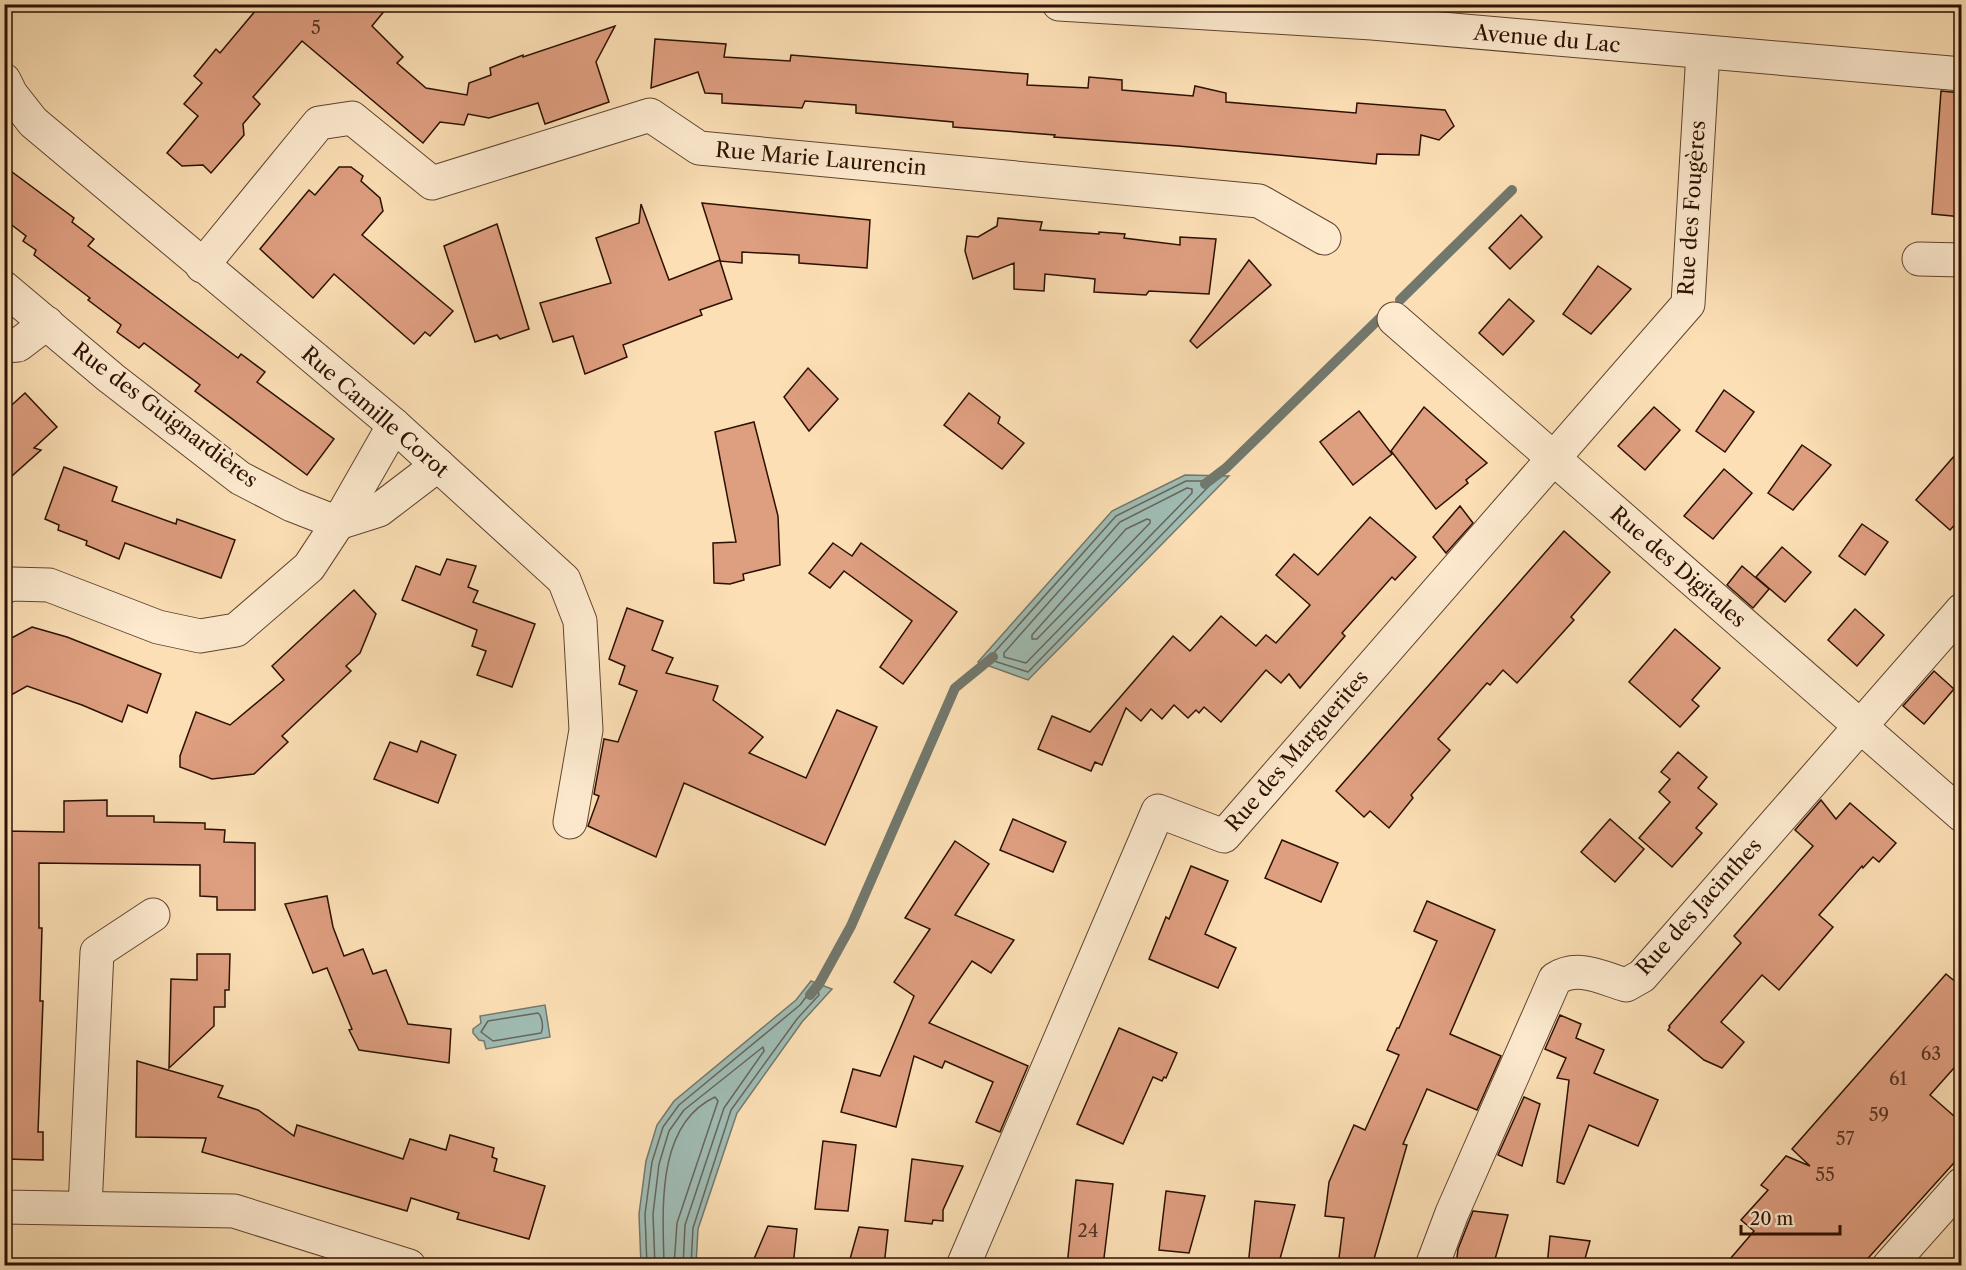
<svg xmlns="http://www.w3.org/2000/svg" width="1966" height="1270" viewBox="0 0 1966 1270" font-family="'Libre Caslon Text',serif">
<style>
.water{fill:#a0bcb4;stroke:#72786d;stroke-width:1.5}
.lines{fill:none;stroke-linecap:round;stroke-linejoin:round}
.shore{stroke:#66665b;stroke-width:1.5}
.stream{stroke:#72786d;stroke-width:10}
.building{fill:#de9e80;stroke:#2c1102;stroke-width:1.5}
.minor-casing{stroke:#60442f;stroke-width:35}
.minor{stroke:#fdeacf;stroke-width:33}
.labels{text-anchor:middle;stroke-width:5;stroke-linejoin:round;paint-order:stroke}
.number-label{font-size:18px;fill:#583422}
.street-label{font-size:21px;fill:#2c1102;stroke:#fdeacf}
</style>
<rect width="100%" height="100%" fill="#fcdfb5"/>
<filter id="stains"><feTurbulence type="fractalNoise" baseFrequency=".00333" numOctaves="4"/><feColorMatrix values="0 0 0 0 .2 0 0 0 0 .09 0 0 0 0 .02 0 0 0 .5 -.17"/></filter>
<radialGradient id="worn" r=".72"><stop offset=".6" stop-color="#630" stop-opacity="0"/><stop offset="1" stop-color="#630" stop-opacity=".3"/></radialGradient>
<g class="water">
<polygon points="1185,475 1229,476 1028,680 978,662 1112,511"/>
<polygon points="811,981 832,989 802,1022 737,1113 698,1229 696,1265 641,1265 639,1214 646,1161 657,1125 674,1101 796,1000"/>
<polygon points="545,1005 550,1037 486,1049 484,1041 479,1040 473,1033 473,1029 481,1023 480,1016"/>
</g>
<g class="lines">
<g class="shore">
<polygon points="1186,481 1208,481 1210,485 1028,672 991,660 991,656 1116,516"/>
<polygon points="1187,488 1192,489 1192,493 1026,663 1004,657 1004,653 1120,522"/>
<polygon points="1147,519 1150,520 1150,523 1037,639 1032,639 1032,635 1126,529"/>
<path d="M538 1013C542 1016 544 1028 541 1033L493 1041 481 1032 488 1021Z"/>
<polyline points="647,1266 645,1214 652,1162 663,1127 679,1105 800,1005 812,989 818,990 819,995 797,1019 731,1110 693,1228 691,1266"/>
<polyline points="655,1266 653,1214 659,1164 669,1131 684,1110 763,1047 764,1051 724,1108 685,1225 683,1266"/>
<path d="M664 1266C663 1211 655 1125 715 1097L718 1101 677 1223 674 1266"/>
</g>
<g class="stream">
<polyline points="1400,300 1512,190"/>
<polyline points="1205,484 1226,468 1380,318"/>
<polyline points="810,995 819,984 851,926 955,688 993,657"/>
</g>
</g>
<g class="building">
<polygon points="261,4 390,4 372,26 403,57 397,63 426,88 467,95 469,83 491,75 490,68 523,55 523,57 615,26 596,62 609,102 545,124 538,103 489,118 468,114 464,125 440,122 423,143 302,41 253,97 260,104 243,124 244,135 211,173 203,165 182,166 167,153 198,116 184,104 202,83 194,76 216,49 220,53"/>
<polygon points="655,39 726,44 724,57 790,61 791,55 1028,74 1027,85 1088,88 1089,77 1122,80 1122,90 1193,96 1195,86 1226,93 1226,102 1356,113 1357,103 1445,110 1454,126 1439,140 1421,135 1419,155 1377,154 1376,164 1178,146 1054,137 1055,135 953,127 953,122 856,113 856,105 805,101 802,108 722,103 722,94 705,93 698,72 651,88"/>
<polygon points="1941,91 1962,93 1962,217 1932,214"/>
<polygon points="4,166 74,218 72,222 94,239 88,246 238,358 241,354 265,372 257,382 334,439 307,475 195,391 200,385 144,343 139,348 117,332 121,325 88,300 90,298 34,255 36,250 23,241 26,236 4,219"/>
<polygon points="339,167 351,167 363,176 361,181 380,198 383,211 362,235 453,311 430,336 425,332 414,344 334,274 313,298 260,249 309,190 315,195"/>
<polygon points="702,203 870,220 867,268 799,263 799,255 742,252 742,263 720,261 732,299 700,310 702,315 623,345 627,357 585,374 573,336 553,342 540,303 611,283 596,238 639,223 641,204 669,280 720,260"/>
<polygon points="1521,215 1542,237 1510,269 1489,248"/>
<polygon points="998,218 1042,222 1040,230 1099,234 1099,232 1125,234 1124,238 1180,245 1180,237 1216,239 1209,294 1149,291 1146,295 1094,292 1095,279 1045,274 1044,291 1014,289 1014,263 973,279 965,251 967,236 978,237 997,226"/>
<polygon points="497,224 529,329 500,339 497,335 475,342 444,246"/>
<polygon points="1249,260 1271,285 1197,348 1190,341"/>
<polygon points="1598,266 1631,289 1591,334 1563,314"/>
<polygon points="1509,299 1534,321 1503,355 1479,333"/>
<polygon points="808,368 838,399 809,431 784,397"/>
<polygon points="1724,390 1754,412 1725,452 1696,431"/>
<polygon points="25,393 57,427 34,448 41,450 4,483 4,412"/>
<polygon points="969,393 1000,417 998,423 1024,443 1002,469 944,425"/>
<polygon points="1424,407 1487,463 1466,480 1468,483 1436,509 1391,451"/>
<polygon points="1654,407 1680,430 1645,470 1618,446"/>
<polygon points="1359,411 1392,454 1353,485 1320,442"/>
<polygon points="754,422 778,516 780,565 743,574 744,580 730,584 714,583 713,543 736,542 715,432"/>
<polygon points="1802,445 1831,465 1793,510 1768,493"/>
<polygon points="1962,447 1962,517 1950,530 1916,500"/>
<polygon points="64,467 117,487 112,501 176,524 177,519 235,540 221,578 125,543 119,559 86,545 87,541 58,530 59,525 45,519"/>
<polygon points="1724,469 1752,493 1713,539 1684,516"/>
<polygon points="1460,506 1473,523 1446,553 1433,537"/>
<polygon points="1370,517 1416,557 1395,580 1392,577 1342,633 1345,636 1300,688 1289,674 1281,683 1266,670 1221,722 1204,707 1199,713 1196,710 1188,718 1174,705 1162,719 1151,709 1141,721 1126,708 1102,765 1095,762 1091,771 1038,749 1052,716 1090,732 1173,636 1190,651 1221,616 1256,646 1266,635 1276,643 1310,605 1276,575 1294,554 1318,575"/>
<polygon points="1862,524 1888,542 1865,575 1839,556"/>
<polygon points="1564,531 1610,572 1571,617 1574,620 1517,683 1503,670 1490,685 1487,683 1438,739 1450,750 1411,795 1413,798 1389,828 1370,811 1364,817 1336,791"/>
<polygon points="833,543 852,556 861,543 957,612 903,684 880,667 912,621 844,571 830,588 809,573"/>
<polygon points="1782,547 1811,572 1785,602 1756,577"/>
<polygon points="447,559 476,566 468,587 478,591 473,602 535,624 512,687 477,675 486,651 472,646 477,630 402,600 416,566 440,575"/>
<polygon points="1742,566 1769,589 1753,608 1727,585"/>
<polygon points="354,590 376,614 360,653 346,666 351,671 282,736 288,742 254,774 212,779 180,767 180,756 196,712 230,725 284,680 272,666"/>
<polygon points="627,608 663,621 652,650 673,658 666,673 718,686 713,700 763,737 749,753 806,778 837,710 877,727 825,845 684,783 656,857 588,826 599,796 594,794 604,739 618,742 637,691 619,684 625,666 609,659"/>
<polygon points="1855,609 1884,635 1857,666 1828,640"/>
<polygon points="32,627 67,637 161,674 147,713 128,705 122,722 82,705 27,686 4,699 4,642"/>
<polygon points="1675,629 1720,668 1692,700 1699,706 1680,727 1629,682"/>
<polygon points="1934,671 1954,689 1924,724 1903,706"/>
<polygon points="421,741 456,755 438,803 374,779 390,742 417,752"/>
<polygon points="1678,752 1707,777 1698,788 1717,804 1696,828 1702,833 1672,867 1639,838 1670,802 1659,792 1670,779 1661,772"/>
<polygon points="107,800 107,816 154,816 154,822 205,823 205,829 225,830 224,842 255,843 255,910 217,910 217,897 200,896 200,865 39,863 39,928 42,928 40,1001 43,1001 38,1132 43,1132 43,1160 4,1159 4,831 64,832 64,801"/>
<polygon points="1821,800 1836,819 1850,803 1896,843 1879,862 1873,857 1863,868 1862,866 1819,915 1833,927 1779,990 1762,975 1721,1022 1744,1042 1722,1068 1704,1060 1668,1030 1670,1027 1669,1026 1741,943 1734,936 1813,846 1795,830"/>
<polygon points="1013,819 1066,842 1053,872 1000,850"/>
<polygon points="1610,819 1644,849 1615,882 1581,852"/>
<polygon points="1282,840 1338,863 1321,902 1265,878"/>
<polygon points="955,841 989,864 955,915 1014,940 991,973 972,961 929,1023 1028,1066 1000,1132 976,1122 993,1082 945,1061 942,1068 914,1056 896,1127 841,1112 853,1069 880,1076 914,996 894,982 930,929 905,918"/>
<polygon points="1191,866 1228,881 1205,934 1236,948 1218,988 1149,959 1166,917 1169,919"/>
<polygon points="327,896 333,927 344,956 363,949 373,974 386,970 408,1024 451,1029 449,1063 359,1050 349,1030 352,1029 327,968 313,973 285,904"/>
<polygon points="1427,901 1495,930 1450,1034 1501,1056 1477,1110 1427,1089 1403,1144 1407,1145 1372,1266 1338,1266 1344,1218 1325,1216 1329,1182 1354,1125 1365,1130 1399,1055 1387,1050 1397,1028 1399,1028 1437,941 1414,931"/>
<polygon points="197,954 230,954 229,990 225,990 225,1007 214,1007 214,1026 169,1068 171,979 197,980"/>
<polygon points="1946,974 1962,987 1962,1059 1930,1095 1962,1123 1962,1154 1861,1266 1724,1266 1754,1231 1741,1220 1768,1190 1761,1185 1786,1156 1810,1166 1792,1149"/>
<polygon points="1560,1015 1581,1024 1576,1038 1604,1050 1594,1073 1658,1100 1638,1146 1589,1125 1564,1184 1557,1182 1569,1080 1557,1078 1566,1058 1545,1049"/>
<polygon points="1119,1028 1177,1053 1166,1078 1164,1077 1162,1081 1153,1077 1123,1144 1077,1124"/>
<polygon points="137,1061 223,1086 218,1097 258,1110 294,1136 297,1125 403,1159 410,1139 446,1150 450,1135 494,1148 492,1157 497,1159 494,1171 545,1186 529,1239 457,1219 459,1213 411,1198 407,1211 202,1152 206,1138 136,1137"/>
<polygon points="1524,1097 1540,1104 1522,1166 1498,1155"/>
<polygon points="823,1141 856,1145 848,1211 815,1209"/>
<polygon points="912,1159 963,1166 943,1210 943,1221 933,1220 932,1224 905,1221"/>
<polygon points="1076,1180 1113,1184 1103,1266 1067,1266"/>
<polygon points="1166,1191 1205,1196 1189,1253 1159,1250"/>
<polygon points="1255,1201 1295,1205 1278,1266 1248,1266"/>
<polygon points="1473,1211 1508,1215 1493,1266 1456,1266 1458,1249"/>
<polygon points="768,1226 797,1229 793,1266 751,1266"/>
<polygon points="859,1227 888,1230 884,1266 848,1266"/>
<polygon points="1550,1236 1590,1241 1583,1266 1547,1266"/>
</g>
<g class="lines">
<g class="minor-casing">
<g id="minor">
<polyline points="1059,4 1372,23 1962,74"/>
<polyline points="4,80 11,94 33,122 394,425 564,580 580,621 586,730 570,822"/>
<polyline points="1919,259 1962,260"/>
<polyline points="202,266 319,123 352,118 432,183 650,115 699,148 1259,201 1324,238"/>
<polyline points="4,288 111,378 240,478 292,505 338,523 309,567 236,630 200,636 158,627 49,585 12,584 4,587"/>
<polyline points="1394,319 1962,815"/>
<polyline points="4,346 18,345 47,323"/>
<polyline points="394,425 338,523 379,510 438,465"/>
<polyline points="4,1207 234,1211 409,1266"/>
<polyline points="85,1208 97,952 153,915"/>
<polyline points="963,1266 1158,811 1224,836 1688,304 1703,52"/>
<path d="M1432 1266 1452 1213 1555 979C1578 964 1602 978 1626 985L1642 976 1962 610"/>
<polyline points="1889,1266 1962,1184"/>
</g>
</g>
<use href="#minor" class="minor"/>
</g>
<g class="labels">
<g class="number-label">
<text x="316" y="34">5</text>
<text x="1931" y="1060">63</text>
<text x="1898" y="1085">61</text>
<text x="1879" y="1121">59</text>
<text x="1845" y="1145">57</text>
<text x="1825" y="1181">55</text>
<text x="1088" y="1237">24</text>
</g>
<g class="street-label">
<text transform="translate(1547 39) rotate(5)" y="7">Avenue du Lac</text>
<text transform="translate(821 159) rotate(5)" y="7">Rue Marie Laurencin</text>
<text transform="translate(1692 208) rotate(-86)" y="7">Rue des Fougères</text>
<text transform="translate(375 412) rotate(41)" y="7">Rue Camille Corot</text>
<text transform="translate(165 415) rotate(37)" y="7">Rue des Guignardières</text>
<text transform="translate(1678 567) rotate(41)" y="7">Rue des Digitales</text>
<text transform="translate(1297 751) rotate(-49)" y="7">Rue des Marguerites</text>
<text transform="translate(1699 907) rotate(-48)" y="7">Rue des Jacinthes</text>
</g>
</g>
<rect width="1966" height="1270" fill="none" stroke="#fcdfb5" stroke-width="24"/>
<rect x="6" y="6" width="1954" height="1258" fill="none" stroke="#2c1102" stroke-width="3"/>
<rect x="12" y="12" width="1942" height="1246" fill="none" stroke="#2c1102" stroke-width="1.5"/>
<path d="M1741 1225v9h99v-9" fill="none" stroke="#2c1102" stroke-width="3"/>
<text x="1750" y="1225" font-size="18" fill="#2c1102" stroke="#fdeacf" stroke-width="4.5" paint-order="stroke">20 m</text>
<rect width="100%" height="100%" filter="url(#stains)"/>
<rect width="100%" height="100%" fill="url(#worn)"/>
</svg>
